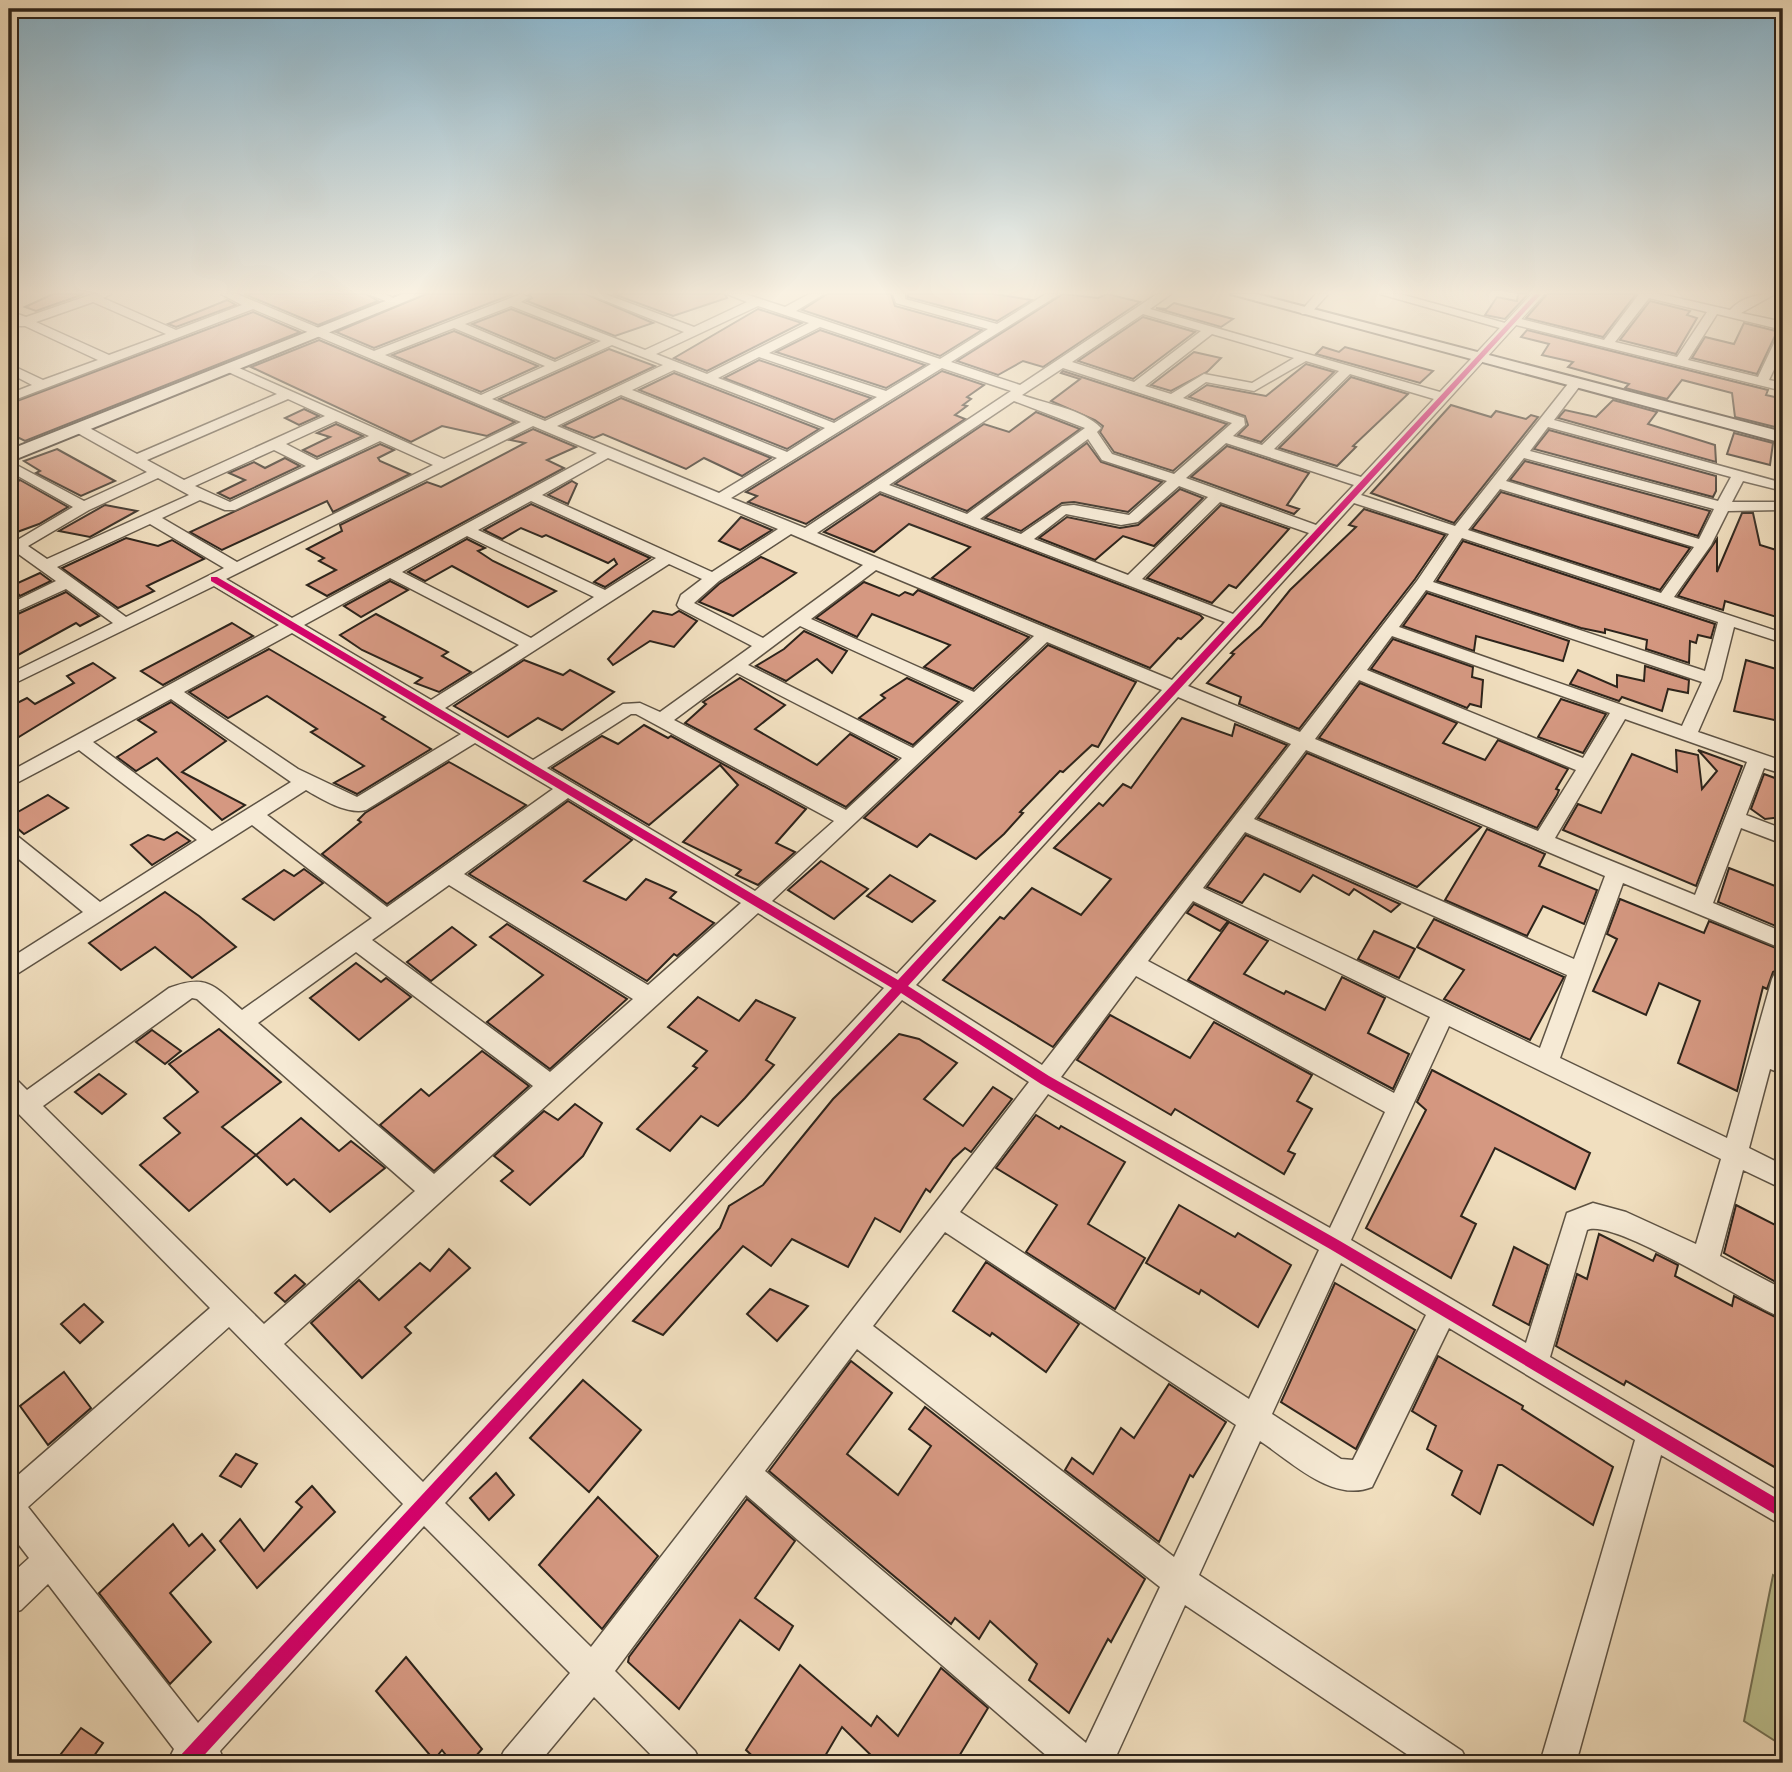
<svg xmlns="http://www.w3.org/2000/svg" width="1792" height="1772" viewBox="0 0 1792 1772" font-family="Cardo,serif">
<style>
.green{fill:#bcc190;stroke:#747256;stroke-width:2}
.building{fill:#d59881;stroke:#2d241b;stroke-width:2}
.lines{fill:none;stroke-linecap:round;stroke-linejoin:round}
.street-casing{stroke:#5e5344;stroke-width:3}
.secondary-casing{stroke:#2d241b;stroke-width:4}
.street{fill:#f6ead5;fill-rule:evenodd}
.secondary{fill:#f6ead5;fill-rule:evenodd}
.cycleway-casing{stroke:#f6ead5;stroke-width:5}
.cycleway{fill:#d6006c;fill-rule:evenodd}
</style>
<rect width="100%" height="100%" fill="#f1dfbf"/>
<filter id="stains"><feTurbulence type="fractalNoise" baseFrequency=".00286" numOctaves="4"/><feColorMatrix values="0 0 0 0 .2 0 0 0 0 .09 0 0 0 0 .02 0 0 0 .5 -.17"/></filter>
<radialGradient id="worn" r=".72"><stop offset=".6" stop-color="#630" stop-opacity="0"/><stop offset="1" stop-color="#630" stop-opacity=".3"/></radialGradient>
<polygon class="green" points="1773,1575 1783,1581 1783,1746 1744,1721"/>
<g class="building">
<polygon points="53,294 84,294 36,311 25,307"/>
<polygon points="244,294 366,294 378,301 318,325"/>
<polygon points="426,294 513,294 374,348 336,332"/>
<polygon points="529,294 586,294 653,323 615,336 527,301 532,298"/>
<polygon points="613,294 725,294 727,298 673,316"/>
<polygon points="827,294 891,294 895,306 982,330 940,356 802,310"/>
<polygon points="908,294 994,294 1032,300 997,321 908,297"/>
<polygon points="1063,294 1098,298 1107,294 1140,302 1043,367 1023,361 998,375 957,361"/>
<polygon points="1518,294 1528,294 1505,319 1485,315 1497,297 1517,301"/>
<polygon points="1547,294 1636,294 1603,337 1526,318"/>
<polygon points="227,300 236,305 176,327 168,324"/>
<polygon points="1650,301 1690,311 1687,315 1697,318 1676,354 1620,340"/>
<polygon points="1174,303 1233,319 1221,327 1156,308 1166,309"/>
<polygon points="511,309 594,341 555,359 472,324"/>
<polygon points="758,309 802,323 707,371 674,358"/>
<polygon points="253,312 300,332 25,441 9,433 9,404"/>
<polygon points="1143,317 1195,332 1133,379 1078,361"/>
<polygon points="1744,323 1780,332 1775,336 1757,374 1692,358 1705,337 1734,344"/>
<polygon points="820,330 925,365 886,388 776,352"/>
<polygon points="1527,330 1768,390 1766,395 1779,398 1775,427 1735,417 1732,393 1682,380 1667,399 1625,388 1629,384 1568,367 1573,362 1542,355 1549,344 1521,337"/>
<polygon points="454,331 538,366 481,392 392,355"/>
<polygon points="319,340 515,422 487,436 442,426 411,442 251,367"/>
<polygon points="1323,347 1339,352 1345,347 1433,371 1420,383 1316,354"/>
<polygon points="609,349 655,366 545,418 499,399"/>
<polygon points="1194,352 1221,358 1207,372 1171,391 1151,385"/>
<polygon points="759,360 871,398 834,420 724,378"/>
<polygon points="1306,364 1334,372 1261,442 1238,435 1248,425 1245,416 1189,397 1207,385 1266,396"/>
<polygon points="942,371 984,385 967,397 971,399 963,405 967,406 955,415 965,419 806,524 748,502 757,496 746,492"/>
<polygon points="1063,371 1227,424 1173,471 1114,452 1100,432 1103,426 1095,420 1051,401 1080,379 1061,373"/>
<polygon points="674,373 819,429 787,449 639,390"/>
<polygon points="1351,377 1408,394 1353,446 1356,447 1337,466 1279,448"/>
<polygon points="621,398 771,458 742,476 704,458 686,469 603,434 594,438 563,426"/>
<polygon points="1613,400 1657,412 1648,424 1715,445 1716,462 1558,418 1565,410 1596,417"/>
<polygon points="1451,405 1491,417 1496,411 1526,419 1531,415 1538,417 1454,523 1371,493"/>
<polygon points="304,409 319,416 299,425 285,418"/>
<polygon points="1036,412 1080,429 967,511 895,484 984,424 1009,432"/>
<polygon points="336,424 363,436 317,457 303,450 330,437 317,433"/>
<polygon points="533,429 576,447 547,460 564,468 327,596 307,585 336,570 319,561 324,558 307,549 342,531 340,525 427,482 441,487 525,443 510,440"/>
<polygon points="1549,430 1716,476 1716,491 1713,497 1534,449"/>
<polygon points="1734,433 1773,443 1770,465 1727,454"/>
<polygon points="1087,443 1101,462 1162,482 1128,512 1074,502 1062,503 1021,531 985,518"/>
<polygon points="380,444 394,450 378,458 380,461 410,474 333,512 327,501 222,550 190,532"/>
<polygon points="1227,446 1309,473 1287,505 1299,509 1294,514 1191,477"/>
<polygon points="57,449 115,481 81,496 36,473 40,471 24,461"/>
<polygon points="285,458 300,466 230,499 218,493 245,480 229,473 254,462 265,468"/>
<polygon points="1525,461 1710,511 1698,536 1510,480"/>
<polygon points="20,480 68,507 39,524 9,535 9,486"/>
<polygon points="572,481 577,484 568,504 548,495"/>
<polygon points="1180,489 1203,498 1154,546 1123,536 1095,560 1039,538 1067,517 1120,528 1138,525"/>
<polygon points="1501,492 1690,548 1660,590 1472,529"/>
<polygon points="880,494 1200,615 1203,618 1181,639 1178,638 1150,668 932,578 970,547 909,524 874,552 824,532"/>
<polygon points="531,504 650,558 605,587 594,582 617,564 614,559 608,563 546,535 542,537 521,528 502,539 484,530"/>
<polygon points="105,505 137,511 90,537 59,531"/>
<polygon points="1221,505 1289,529 1236,588 1229,585 1212,603 1147,578"/>
<polygon points="1364,509 1445,535 1415,579 1299,729 1239,704 1241,697 1207,683 1234,654 1231,653 1261,626 1290,590 1356,527 1349,525"/>
<polygon points="1742,513 1753,513 1760,545 1783,552 1783,619 1725,601 1723,610 1678,596 1717,539 1717,572"/>
<polygon points="741,517 772,530 740,550 719,541"/>
<polygon points="126,538 158,546 172,540 204,559 147,586 154,591 118,608 62,568"/>
<polygon points="467,539 485,548 478,551 493,561 556,591 528,607 452,566 425,581 408,572"/>
<polygon points="1463,541 1715,624 1711,638 1698,635 1696,643 1690,641 1689,663 1646,649 1647,640 1605,629 1605,633 1581,628 1437,581"/>
<polygon points="761,557 796,573 733,616 699,602 719,584"/>
<polygon points="40,573 51,581 20,596 11,586"/>
<polygon points="390,581 408,590 361,617 344,606"/>
<polygon points="864,582 899,596 905,592 913,595 918,590 1029,637 973,689 924,667 950,645 872,614 857,637 816,618"/>
<polygon points="66,592 99,616 80,626 76,623 9,660 9,618"/>
<polygon points="1427,593 1569,641 1563,661 1476,636 1474,651 1403,626"/>
<polygon points="653,611 672,615 679,611 697,621 674,647 650,641 613,665 608,659"/>
<polygon points="376,614 448,652 442,656 471,672 439,692 415,683 422,678 362,650 340,635"/>
<polygon points="232,623 253,636 163,685 141,671"/>
<polygon points="804,631 847,651 832,673 817,659 786,681 756,666 784,649"/>
<polygon points="1393,639 1473,667 1472,677 1483,680 1481,707 1470,704 1467,708 1371,669"/>
<polygon points="1048,645 1136,682 1098,747 1092,745 1063,772 1060,771 1020,812 1023,813 1004,834 976,859 930,834 917,847 864,818"/>
<polygon points="269,649 385,717 382,719 431,749 357,794 334,783 364,766 311,732 317,729 267,696 228,718 189,692"/>
<polygon points="524,660 563,675 570,670 614,692 562,730 538,718 508,737 454,706"/>
<polygon points="1746,660 1783,671 1783,722 1734,711"/>
<polygon points="93,663 115,678 9,743 9,707 27,698 35,704 74,683 67,676"/>
<polygon points="1645,666 1689,680 1688,693 1668,689 1662,711 1622,697 1619,701 1570,684 1578,670 1617,687 1617,675 1644,681"/>
<polygon points="740,678 785,705 755,729 817,765 850,734 897,759 846,807 685,723 706,704 703,702"/>
<polygon points="907,678 959,702 913,745 859,718 885,698 881,695"/>
<polygon points="1360,683 1457,723 1443,743 1485,760 1498,740 1568,769 1556,789 1559,790 1557,795 1537,828 1319,738"/>
<polygon points="1561,699 1606,714 1583,753 1538,737"/>
<polygon points="171,702 226,741 182,772 245,805 222,820 157,758 136,771 117,757 156,732 138,720"/>
<polygon points="1182,718 1232,736 1235,724 1287,745 1053,1047 943,980 1000,917 1004,919 1032,888 1081,915 1111,879 1054,848 1099,803 1103,806 1123,784 1131,788"/>
<polygon points="644,725 668,738 671,736 806,809 776,843 795,852 758,885 736,875 741,870 683,842 738,785 720,765 649,825 552,768 602,736 618,744"/>
<polygon points="1676,750 1698,755 1702,789 1717,771 1698,750 1742,766 1696,886 1563,830 1578,804 1601,813 1632,754 1677,772"/>
<polygon points="1307,753 1481,827 1417,887 1258,818"/>
<polygon points="449,762 526,805 387,904 322,854 361,822 358,820 365,813"/>
<polygon points="1764,774 1783,781 1783,817 1765,819 1751,809"/>
<polygon points="48,795 68,808 24,834 9,821 9,817"/>
<polygon points="568,801 632,840 584,881 626,900 646,879 676,892 670,898 714,923 677,956 674,954 647,981 469,874"/>
<polygon points="1487,829 1545,854 1539,866 1597,890 1584,924 1543,906 1527,936 1445,900"/>
<polygon points="177,832 190,841 152,865 131,845 148,835 164,840"/>
<polygon points="1246,835 1400,904 1391,912 1354,889 1349,895 1313,875 1300,892 1264,874 1242,903 1207,887"/>
<polygon points="821,861 868,889 834,919 788,890"/>
<polygon points="1729,868 1783,889 1783,929 1718,902"/>
<polygon points="304,869 323,883 274,920 243,899 284,870 294,876"/>
<polygon points="890,875 935,901 912,922 867,896"/>
<polygon points="165,892 199,916 236,947 192,978 155,947 121,970 89,943"/>
<polygon points="1620,899 1704,933 1709,921 1783,951 1781,968 1773,972 1767,989 1763,987 1737,1091 1678,1063 1700,1001 1659,983 1646,1015 1593,991 1617,939 1607,934"/>
<polygon points="1194,904 1228,921 1220,931 1187,913"/>
<polygon points="1434,919 1564,977 1530,1040 1444,999 1464,970 1417,947"/>
<polygon points="1229,922 1268,941 1244,974 1284,994 1286,991 1325,1010 1342,977 1385,998 1368,1033 1409,1054 1393,1089 1188,980"/>
<polygon points="507,924 627,999 550,1069 487,1022 543,975 490,937"/>
<polygon points="452,927 476,945 431,981 407,962"/>
<polygon points="1374,931 1415,949 1399,978 1358,959"/>
<polygon points="356,963 381,982 386,978 411,997 359,1040 310,998"/>
<polygon points="698,997 739,1021 756,1000 795,1018 766,1060 774,1065 745,1098 718,1126 701,1116 670,1151 637,1129 697,1068 693,1066 707,1051 668,1027"/>
<polygon points="1110,1015 1190,1058 1214,1022 1312,1075 1297,1101 1312,1109 1288,1151 1295,1154 1284,1174 1175,1109 1171,1115 1077,1060"/>
<polygon points="219,1029 281,1082 222,1127 256,1155 189,1211 140,1165 180,1133 164,1118 198,1092 169,1064"/>
<polygon points="152,1030 181,1051 165,1064 136,1042"/>
<polygon points="899,1034 919,1039 957,1063 924,1099 963,1126 993,1087 1012,1099 971,1152 965,1148 953,1159 930,1192 926,1189 900,1232 875,1218 848,1267 792,1239 771,1266 743,1246 663,1335 633,1321 720,1228 729,1206 763,1185 833,1099"/>
<polygon points="482,1051 529,1086 434,1171 380,1125 421,1089 429,1096"/>
<polygon points="1432,1070 1590,1153 1575,1189 1495,1148 1461,1216 1476,1224 1451,1278 1366,1228 1426,1110 1417,1102"/>
<polygon points="99,1074 126,1094 102,1114 75,1092"/>
<polygon points="575,1104 602,1123 583,1156 530,1205 501,1181 513,1171 494,1156 544,1111 558,1120"/>
<polygon points="1036,1115 1059,1129 1061,1126 1125,1162 1088,1224 1145,1258 1115,1309 1026,1252 1057,1205 996,1168"/>
<polygon points="301,1118 339,1151 351,1141 385,1168 330,1212 294,1179 287,1185 256,1155"/>
<polygon points="1179,1205 1235,1237 1238,1233 1291,1265 1258,1327 1201,1290 1199,1294 1146,1263"/>
<polygon points="1736,1205 1783,1229 1783,1286 1724,1253"/>
<polygon points="1599,1234 1653,1261 1656,1254 1678,1265 1675,1276 1732,1306 1734,1296 1783,1321 1783,1472 1626,1381 1624,1385 1556,1346 1577,1274 1587,1279"/>
<polygon points="1514,1247 1548,1265 1529,1325 1493,1305"/>
<polygon points="449,1249 470,1268 405,1327 411,1333 362,1378 311,1323 359,1280 379,1300 420,1263 430,1271"/>
<polygon points="986,1262 1079,1324 1046,1372 992,1333 990,1336 953,1311"/>
<polygon points="295,1275 305,1284 285,1302 275,1293"/>
<polygon points="1335,1283 1415,1330 1356,1449 1281,1402"/>
<polygon points="770,1289 808,1306 777,1341 747,1314"/>
<polygon points="84,1304 103,1322 80,1343 61,1324"/>
<polygon points="1438,1356 1523,1406 1522,1409 1613,1467 1593,1525 1502,1465 1498,1465 1480,1514 1452,1495 1462,1471 1427,1449 1436,1426 1412,1411"/>
<polygon points="851,1361 892,1393 847,1454 898,1495 931,1446 909,1429 925,1407 1145,1579 1111,1642 1108,1639 1069,1713 1029,1680 1037,1664 990,1621 979,1639 955,1618 951,1624 769,1471"/>
<polygon points="64,1372 91,1408 48,1445 20,1406"/>
<polygon points="583,1380 641,1430 589,1492 530,1438"/>
<polygon points="1169,1384 1226,1422 1193,1477 1190,1475 1159,1542 1065,1470 1072,1458 1093,1474 1121,1428 1134,1438"/>
<polygon points="236,1454 257,1464 241,1487 220,1476"/>
<polygon points="496,1473 514,1495 489,1520 470,1498"/>
<polygon points="312,1486 335,1512 257,1588 220,1541 240,1519 264,1551 302,1507 296,1502"/>
<polygon points="598,1497 658,1556 602,1629 539,1565"/>
<polygon points="747,1499 795,1541 755,1598 793,1626 779,1650 740,1620 679,1709 628,1662 629,1657"/>
<polygon points="173,1524 189,1546 202,1534 215,1550 170,1593 211,1642 170,1684 99,1593"/>
<polygon points="406,1657 482,1749 470,1763 452,1763 442,1750 434,1760 376,1691"/>
<polygon points="800,1665 871,1726 877,1716 898,1736 941,1668 988,1708 955,1763 879,1763 842,1727 821,1763 760,1763 746,1750"/>
<polygon points="81,1728 103,1743 89,1763 54,1763"/>
</g>
<g class="lines">
<g class="street-casing">
<g id="street">
<path d="M93 294H111L103 298 176 330 242 305 221 294H237L374 351 521 294 529 297 521 302 645 350 684 332 588 294H605L694 327 747 302 727 294H745L785 307 809 294H824L796 311 940 359 988 329 896 303 893 294H905V299L997 324 1046 294H1060L951 362 1020 385 1157 294H1171L1150 309 1440 392 1500 328 1380 294H1400L1505 323 1532 294H1544L1521 319 1604 340 1639 294H1660L1730 310C1742 297 1757 294 1775 294L1741 313 1783 322V330L1717 314 1688 360 1758 377 1777 337 1783 333V350L1769 380 1783 383V391L1516 325 1361 495 1455 526 1571 380 1576 379 1582 383 1554 420 1783 483V491L1743 481 1732 502H1781L1783 510 1728 511 1711 545 1674 597 1783 633V643L1734 627 1721 679 1698 732 1783 761V774L1764 768 1746 815 1783 829V844L1741 828 1713 903 1783 932V949L1623 883 1560 1058 1727 1138 1772 979 1775 973 1783 970V1020L1775 1050 1783 1053V1074L1770 1069 1749 1148 1783 1165V1189L1743 1170 1720 1256 1783 1289V1318C1748 1305 1615 1218 1587 1230L1550 1357 1783 1494V1526L1661 1455 1576 1763H1540L1635 1440 1449 1328 1372 1487C1332 1503 1291 1461 1260 1441L1199 1575 1462 1751 1468 1763H1420L1185 1605 1113 1763H1055L746 1495 615 1671 695 1751 701 1763H659L594 1697 539 1763H498L504 1751 570 1673 424 1526 220 1751 225 1763H167L174 1749 48 1584 21 1610 9 1614V1576L29 1558 9 1532V1483L210 1308 9 1104V1078L18 1081 27 1090 169 988C207 974 213 985 242 1010L372 918 252 825 9 979V959L83 912 9 851V833L16 835 100 902 197 840 79 750 9 787V772L279 625 214 586 9 686V674L113 623 66 589 9 615V604L56 581 17 553 9 556V545L73 507 9 471V461L84 501 147 472 74 431V425H84L137 454 277 394 226 371 224 368 230 364 444 459 521 422 253 309 9 402V394L32 385 9 373V364L43 380 98 360 25 326H17L9 318V311L26 317ZM1649 298 1707 312 1677 357 1615 342ZM93 302 166 334 109 355 36 322ZM511 306 601 341 555 362 465 324ZM758 306 809 323 707 374 656 354ZM1143 314 1201 331 1134 382 1072 362ZM820 327 931 364 886 391 769 353ZM454 328 545 366 481 395 385 355ZM1212 334 1294 358 1252 383 1204 374 1171 394 1145 386ZM612 345 663 365 545 421 492 399ZM759 357 877 397 834 423 718 378ZM1306 361 1339 371 1262 445 1233 436 1245 425 1244 418 1183 398 1206 382 1254 391ZM942 368 1011 391 805 528 731 498ZM1063 368 1232 423 1174 474 1112 454 1097 432 1101 428C1083 409 1046 404 1022 395ZM674 370 825 428 787 452 632 390ZM1350 374 1434 399 1361 477 1274 449ZM621 395 777 458 719 493 557 426ZM288 399 325 416 184 480 147 460ZM1014 401 1085 428 967 514 889 485ZM336 421 369 436 317 460 286 444ZM533 426 597 453 292 618 226 579ZM1548 427 1731 477 1718 501 1530 451ZM1088 439 1102 460 1167 481 1129 515 1074 505 1062 506 1021 534 980 519ZM380 441 433 465 237 562 162 518 200 500 225 510H235ZM1226 443 1354 485 1316 525 1186 478ZM274 450 306 466 230 502 195 486ZM608 458 778 529 712 572 542 495ZM1524 458 1714 509 1699 539 1506 481ZM158 478 189 495 47 559 28 546 89 510ZM1179 486 1208 497 1128 575 1034 539 1066 514 1121 525 1138 522ZM1500 489 1694 547 1661 593 1468 530ZM880 491 1225 622 1172 680 817 533ZM531 501 656 558 605 590 478 530ZM1220 502 1309 533 1233 614 1142 579ZM1354 503 1449 534 1417 581 1300 732 1188 686ZM150 524 224 568 126 617 57 567ZM791 534 863 565 763 638 694 603 719 581ZM467 536 594 597 531 638 402 572ZM1462 538 1718 622 1705 671 1433 582ZM669 564 702 579 681 595 677 605 679 608 752 646 660 712 640 703 623 704 533 760 445 708ZM876 570 1034 636 974 692 811 619ZM390 578 519 645 431 700 304 625ZM1426 590 1702 682 1682 726 1399 627ZM800 626 964 701 913 748 748 665ZM292 633 461 734 357 797 298 769 184 692ZM1392 636 1610 713 1583 758 1367 670ZM1047 642 1162 690 897 974 772 901ZM737 673 902 758 846 810 674 720ZM1359 680 1576 770 1538 831 1315 739ZM1178 697 1291 744 1042 1065 916 985ZM171 699 291 782 212 831 93 742ZM631 714H636L834 821 755 891 547 768ZM1625 719 1747 762 1695 895 1555 838ZM475 743 553 789 387 907 267 815 306 790C321 799 348 815 366 810ZM1306 750 1605 876 1574 959 1254 819ZM568 798 741 903 648 985 464 874ZM1245 832 1567 975 1540 1048 1203 888ZM449 885 633 999 550 1072 372 940ZM1193 901 1430 1017 1394 1093 1148 961ZM758 913 884 988 423 1482 284 1344ZM356 952 533 1086 434 1174 258 1023ZM1136 976 1385 1112 1330 1228 1061 1077ZM192 998 197 999 415 1191 264 1324 43 1106ZM902 1000 1029 1082 591 1647 445 1503ZM1449 1026 1721 1159 1696 1244 1626 1212 1593 1203 1567 1213 1526 1343 1351 1240ZM1048 1094 1319 1250 1249 1399 960 1212ZM945 1232 1236 1425 1174 1557 873 1326ZM1341 1263 1426 1315 1353 1460 1341 1459 1272 1414ZM229 1327 403 1504 198 1723 28 1507ZM857 1349 1160 1587 1086 1743 765 1471Z"/>
<polygon points="368,294 385,294 402,302 396,305"/>
<polygon points="1316,294 1328,294 1310,314 1302,314 1300,312"/>
</g>
</g>
<g class="secondary-casing">
<g id="secondary">
<polygon points="403,294 424,294 9,462 9,450"/>
<polygon points="1231,294 1256,294 1783,432 1783,443"/>
</g>
</g>
<use href="#street" class="street"/>
<use href="#secondary" class="secondary"/>
<g class="cycleway-casing">
<polygon id="cycleway" points="1535,294 1541,294 908,986 1049,1076 1340,1241 1783,1502 1783,1519 1330,1249 1041,1084 901,993 197,1763 176,1763 179,1757 892,988 211,581 211,577 217,577 898,980"/>
</g>
<use href="#cycleway" class="cycleway"/>
</g>
<linearGradient id="sky" x2="0" y2="1"><stop stop-color="#89b8d2"/><stop offset="0.54" stop-color="#f9f1e2"/><stop offset="1" stop-color="#f9f1e2" stop-opacity="0"/></linearGradient>
<rect width="1792" height="542" fill="url(#sky)"/>
<rect width="1792" height="1772" fill="none" stroke="#f1dfbf" stroke-width="35"/>
<rect x="10" y="10" width="1771" height="1751" fill="none" stroke="#2d241b" stroke-width="3.5"/>
<rect x="18" y="18" width="1757" height="1737" fill="none" stroke="#2d241b" stroke-width="2"/>
<rect width="100%" height="100%" filter="url(#stains)"/>
<rect width="100%" height="100%" fill="url(#worn)"/>
</svg>
